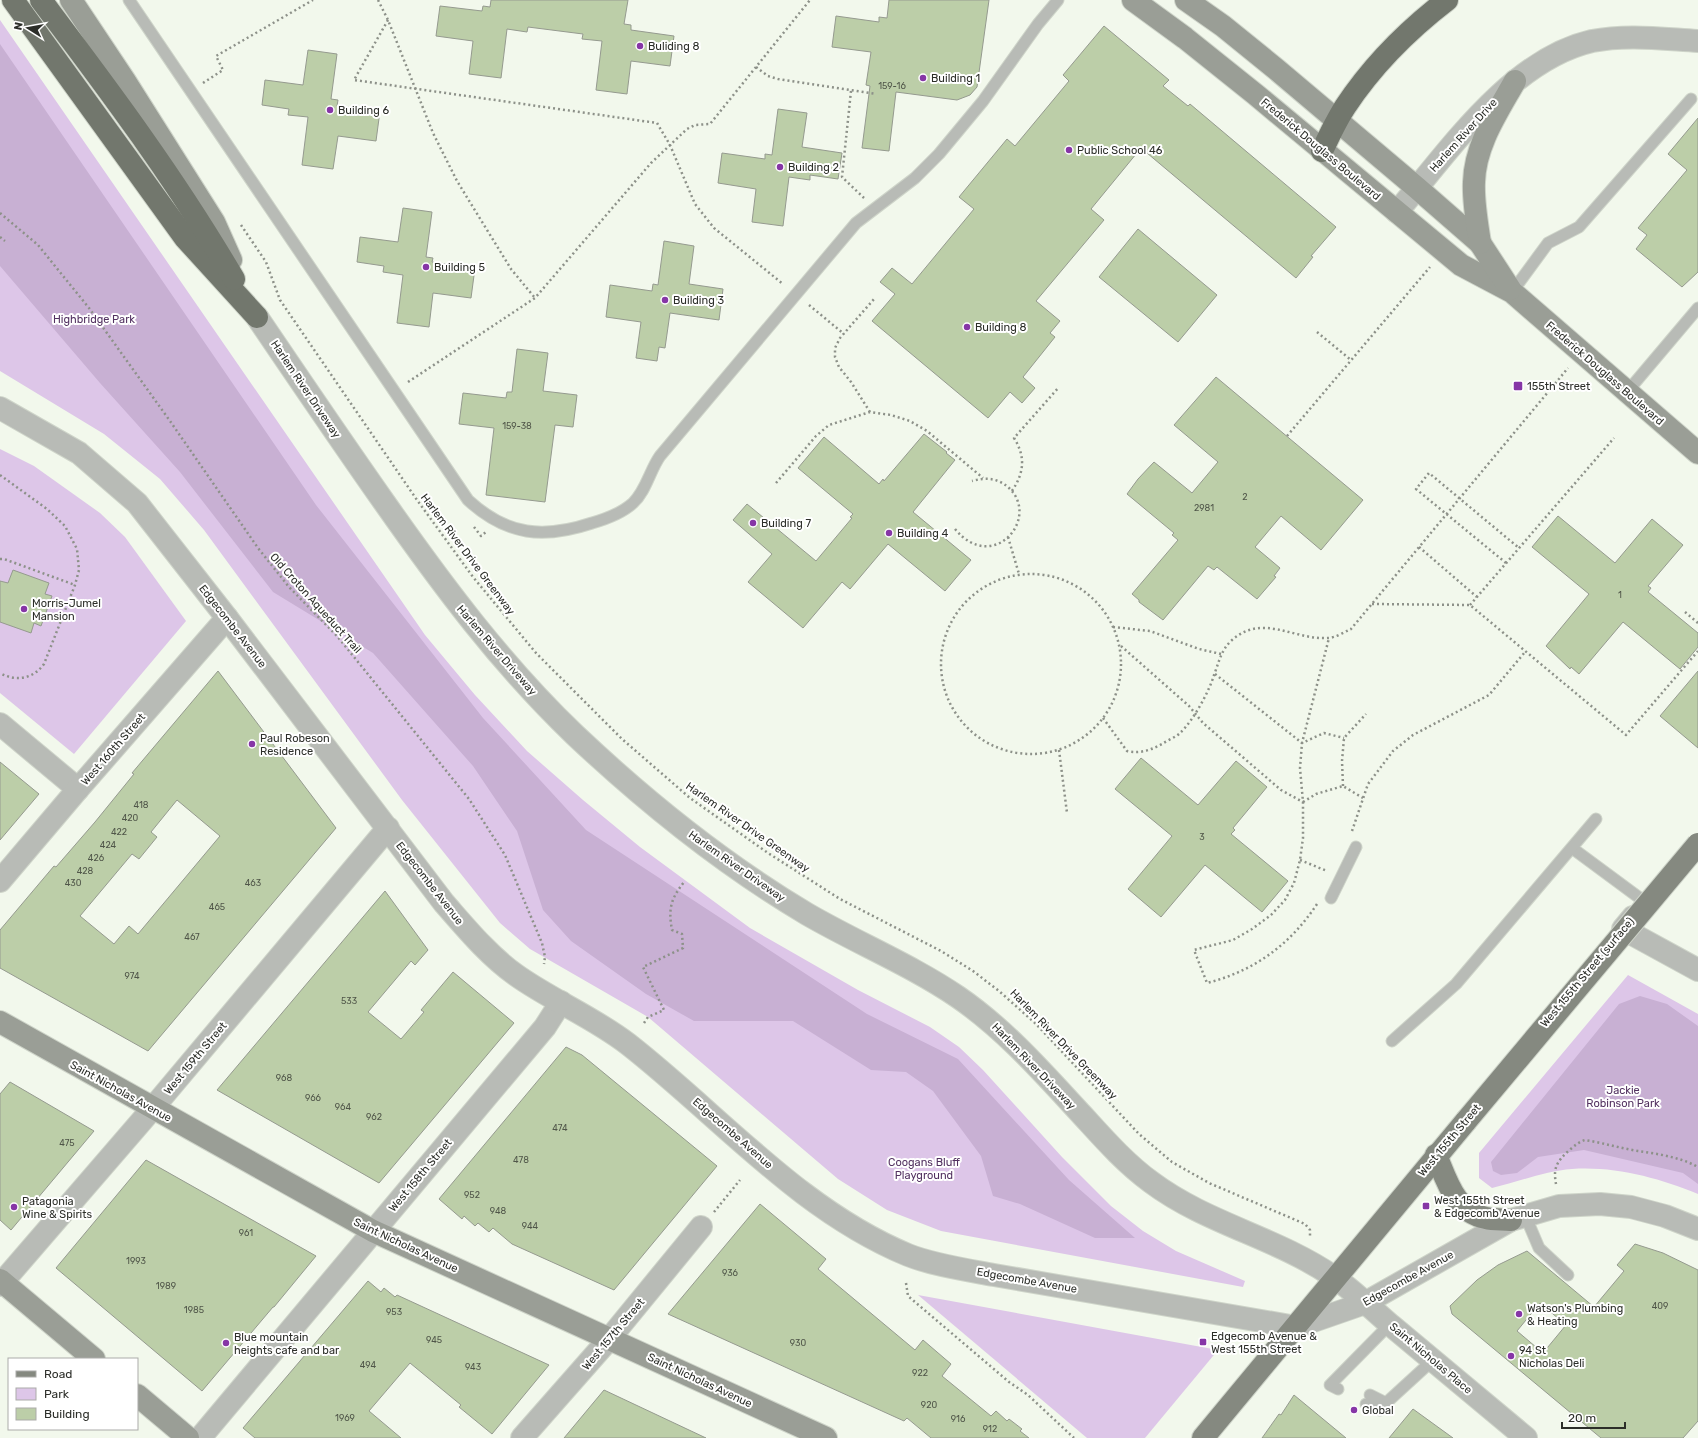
<svg xmlns="http://www.w3.org/2000/svg" width="1698" height="1438" viewBox="0 0 1698 1438" font-family="Rubik,sans-serif">
<style>
.green{fill:#ddc6e8}
.forest{fill:#c8b0d3}
.building{fill:#bccea8;stroke:#959a8f;fill-rule:evenodd}
.lines{fill:none;stroke-linecap:round;stroke-linejoin:round}
.service-casing{stroke:#ced4c9;stroke-width:13}
.minor-casing{stroke:#ced4c9;stroke-width:24}
.tertiary-casing{stroke:#ced4c9;stroke-width:24}
.secondary-casing{stroke:#ced4c9;stroke-width:24}
.primary-casing{stroke:#ced4c9;stroke-width:24}
.motorway-casing{stroke:#ced4c9;stroke-width:24}
.path{stroke:#8d9189;stroke-width:2.5;stroke-dasharray:2 3;stroke-linecap:butt}
.service{stroke:#b8bbb6;stroke-width:11}
.minor{stroke:#b8bbb6;stroke-width:22}
.tertiary{stroke:#b8bbb6;stroke-width:22}
.secondary{stroke:#9a9e96;stroke-width:22}
.primary{stroke:#858980;stroke-width:22}
.motorway{stroke:#72776d;stroke-width:22}
.primary-bridge-casing{stroke:#ced4c9;stroke-width:24;stroke-linecap:butt}
.primary-bridge{stroke:#858980;stroke-width:22}
.poi-dot{fill:#8636a6;stroke:#fff;stroke-width:1.5}
.labels{text-anchor:middle;stroke-width:4;stroke-linejoin:round;paint-order:stroke}
.number-label{font-size:9px;fill:#505649}
.poi-label{font-size:11px;fill:#2c2e29;stroke:#fff;text-anchor:start}
.street-label{font-size:11px;fill:#2c2e29;stroke:#fff}
.park-label{font-size:11px;fill:#523160;stroke:#fff}
</style>
<rect width="100%" height="100%" fill="#f2f8ec"/>
<g class="green">
<polygon points="0,20 425,635 475,695 527,751 583,800 640,847 750,928 858,990 930,1027 959,1047 983,1070 1062,1157 1111,1206 1143,1231 1176,1251 1245,1281 1243,1287 941,1231 887,1210 838,1179 648,1017 530,949 500,923 402,800 204,530 160,479 104,434 0,371"/>
<polygon points="0,449 34,466 100,513 125,537 186,621 74,754 0,693"/>
<path d="M1628 975 1698 1014V1194C1659 1178 1615 1166 1572 1169 1545 1171 1518 1182 1492 1188L1479 1178V1153Z"/>
<polygon points="918,1295 1218,1350 1145,1438 1087,1438"/>
</g>
<g class="forest">
<polygon points="0,44 316,505 483,718 586,830 867,1014 958,1059 1069,1180 1135,1238 1095,1238 1020,1204 993,1196 981,1156 933,1091 906,1072 871,1070 793,1021 694,1021 646,994 571,941 543,910 517,831 473,766 373,653 273,592 180,472 100,383 0,266"/>
<polygon points="1640,996 1667,1004 1698,1026 1698,1184 1683,1173 1584,1150 1538,1157 1517,1173 1501,1175 1493,1171 1491,1162 1619,1004"/>
</g>
<g class="building">
<polygon points="491,0 628,0 624,24 631,25 631,30 674,36 670,66 631,61 627,94 596,90 602,41 582,39 583,34 528,27 527,32 507,29 501,78 469,74 473,41 436,36 440,6 482,11 483,6 490,7"/>
<polygon points="889,0 989,0 977,87 970,95 957,100 896,92 889,151 862,148 870,86 866,85 871,52 832,47 836,16 879,22 879,17 887,18"/>
<polygon points="1104,26 1169,80 1163,86 1188,106 1190,104 1336,227 1311,256 1313,257 1296,278 1141,148 1091,209 1104,220 1036,301 1060,321 1050,333 1055,337 1023,377 1035,388 1022,403 1010,392 988,418 872,321 895,294 880,282 892,268 912,284 974,209 959,197 1007,139 1015,146 1069,81 1063,75"/>
<polygon points="308,50 337,54 331,99 338,100 337,106 380,111 376,141 338,136 333,169 302,165 308,117 288,115 289,109 262,105 265,80 303,85"/>
<polygon points="778,109 807,113 802,147 842,153 838,179 810,175 810,180 789,177 783,226 752,222 756,189 718,183 722,153 765,159 765,154 772,155"/>
<polygon points="1698,118 1698,272 1682,287 1636,249 1647,235 1638,228 1687,170 1668,154"/>
<polygon points="403,208 432,212 426,257 433,258 432,262 475,268 471,298 433,293 429,327 397,323 403,275 383,272 384,266 357,262 360,237 398,242"/>
<polygon points="1138,229 1217,295 1178,342 1099,277"/>
<polygon points="664,241 694,246 689,284 723,289 719,320 670,313 665,348 659,347 657,361 636,358 641,322 606,317 610,285 652,291 653,284 658,285"/>
<polygon points="517,349 548,353 543,391 577,395 573,427 555,425 545,502 486,495 494,428 459,424 463,393 506,398 507,392 512,392"/>
<polygon points="1216,377 1363,500 1321,550 1281,516 1255,547 1280,568 1274,576 1276,577 1257,599 1217,567 1214,570 1208,566 1163,620 1139,602 1139,600 1132,594 1178,540 1172,535 1174,533 1127,494 1138,479 1154,462 1192,493 1218,462 1174,425"/>
<polygon points="924,434 947,452 946,453 955,460 913,512 971,560 945,591 888,544 850,589 842,582 803,628 748,582 772,554 733,520 747,504 816,561 852,518 850,517 853,514 798,468 824,437 879,484 883,479 884,481"/>
<polygon points="1558,516 1615,563 1652,519 1683,545 1648,586 1651,588 1648,592 1698,633 1698,647 1680,669 1623,622 1579,674 1571,667 1570,669 1546,646 1589,594 1532,547"/>
<polygon points="13,570 49,583 45,594 52,596 41,626 34,623 31,633 0,622 0,581 8,583"/>
<path d="M218 671 336 828 148 1051 0 968V930L54 866 56 867 95 822 134 774 132 773ZM177 800 220 836 138 934 129 926 114 944 80 916 132 854 139 859 157 837 151 832Z"/>
<polygon points="1698,671 1698,748 1660,716"/>
<polygon points="1141,758 1198,805 1236,761 1267,787 1233,828 1235,830 1231,834 1288,881 1262,912 1205,865 1161,917 1128,889 1172,836 1115,789"/>
<polygon points="0,762 39,794 0,840"/>
<polygon points="385,891 428,950 415,965 411,961 368,1012 401,1039 424,1012 421,1010 453,972 514,1023 379,1183 217,1090"/>
<polygon points="566,1047 582,1055 717,1166 614,1290 512,1244 493,1228 489,1232 478,1223 475,1226 464,1216 462,1219 439,1199"/>
<polygon points="10,1082 94,1131 11,1230 0,1220 0,1094"/>
<polygon points="146,1160 316,1256 274,1307 273,1307 202,1391 56,1268"/>
<polygon points="760,1204 826,1259 818,1269 915,1350 923,1340 951,1364 942,1376 991,1416 996,1411 1007,1421 1009,1419 1022,1429 1020,1431 1029,1438 931,1438 907,1418 904,1421 668,1314"/>
<path d="M1635 1244 1663 1253 1698 1270V1421L1683 1438H1601L1452 1314 1450 1306 1477 1280 1498 1265 1527 1251 1594 1307 1624 1271 1617 1265ZM1540 1303 1566 1325 1543 1353 1517 1331Z"/>
<polygon points="368,1281 381,1292 384,1288 395,1297 397,1295 549,1365 492,1434 459,1407 461,1405 410,1363 369,1411 401,1438 255,1438 243,1428"/>
<polygon points="604,1390 706,1438 564,1438"/>
<polygon points="1294,1395 1346,1438 1262,1438 1279,1414 1281,1415"/>
<polygon points="1413,1409 1453,1438 1389,1438"/>
</g>
<g class="lines">
<g class="service-casing">
<g id="service">
<path d="M129 0 468 500C507 536 544 539 592 523 606 519 622 513 633 503 646 491 650 470 660 456L856 223 915 178 939 154 983 101 1038 24 1058 0"/>
<polyline points="1512,292 1548,243 1579,227 1691,99"/>
<polyline points="1627,392 1698,308"/>
<polyline points="1572,848 1645,902"/>
<polyline points="1331,898 1356,847"/>
<polyline points="1392,1041 1456,984 1596,819"/>
<polyline points="1525,1215 1539,1248 1568,1275"/>
<polyline points="1338,1389 1330,1385 1390,1324"/>
<polyline points="1370,1395 1386,1403 1433,1360"/>
<polyline points="1366,1404 1380,1410 1386,1403"/>
</g>
</g>
<g class="minor-casing">
<g id="minor">
<polyline points="0,724 78,789"/>
<polyline points="0,881 78,789 227,618"/>
<polyline points="0,1285 152,1109 388,828"/>
<polyline points="200,1438 545,1027 561,1002"/>
<polyline points="522,1438 610,1338 701,1227"/>
</g>
</g>
<g class="tertiary-casing">
<g id="tertiary">
<path d="M1397 212C1449 151 1510 60 1592 41 1627 34 1663 39 1698 41"/>
<path d="M257 317C299 379 341 441 384 502 443 586 501 664 575 735 646 802 723 864 807 914 857 943 911 965 958 997 1006 1030 1044 1074 1083 1116 1104 1139 1125 1163 1151 1182 1207 1224 1276 1237 1334 1277 1355 1292 1374 1311 1393 1327 1437 1364 1482 1401 1526 1438"/>
<path d="M0 408 79 453 137 503 227 618 444 903C466 928 488 955 516 975 551 1000 593 1017 628 1044 719 1115 799 1210 908 1255 933 1265 967 1270 994 1275L1296 1327 1365 1303 1511 1220 1559 1206 1600 1204 1631 1207 1665 1216 1698 1229"/>
<polyline points="1633,917 1623,929 1698,970"/>
</g>
</g>
<g class="secondary-casing">
<g id="secondary">
<polyline points="71,0 125,81 214,222 231,260"/>
<polyline points="1133,0 1185,38 1255,94 1461,265 1512,292 1698,453"/>
<polyline points="1186,0 1223,26 1276,69 1417,188 1480,243 1510,289"/>
<path d="M1480 243C1477 223 1473 202 1474 182 1475 145 1497 113 1515 81"/>
<polyline points="0,1022 373,1231 826,1438"/>
<polyline points="0,1280 94,1359"/>
<polyline points="137,1395 188,1438"/>
</g>
</g>
<g class="primary-casing">
<g id="primary">
<path d="M1436 1155C1447 1181 1455 1212 1486 1218 1494 1220 1503 1219 1511 1220"/>
<polyline points="1203,1438 1466,1121"/>
</g>
</g>
<g class="motorway-casing">
<g id="motorway">
<polyline points="13,0 185,238 257,317"/>
<path d="M41 0C109 90 177 181 234 279"/>
<path d="M1322 151C1329 136 1336 121 1345 107 1372 66 1408 30 1447 0"/>
</g>
</g>
<g class="path">
<polyline points="378,0 388,20 433,133 457,181 511,269 535,298"/>
<polyline points="388,20 354,80 657,123 670,145 695,204 714,228 783,284"/>
<polyline points="756,67 768,76 778,79 876,94"/>
<polyline points="203,83 223,70 216,56 313,0"/>
<polyline points="851,91 842,177 864,198"/>
<polyline points="0,213 38,245 89,308 170,421 258,548 289,587 337,636 469,799 505,855 542,943 545,957 544,964"/>
<polyline points="241,225 266,262 280,300 417,500 473,577 536,653 622,739 690,798 768,853 840,899 941,951 973,971 999,991 1036,1024 1139,1134 1172,1162 1209,1183 1305,1224 1310,1230 1310,1238"/>
<polyline points="0,237 5,241"/>
<polyline points="809,305 844,334"/>
<polyline points="1317,332 1351,360"/>
<polyline points="408,382 535,298 651,163 687,129 695,125 710,124 810,0"/>
<polyline points="870,412 851,382 839,367 835,357 835,348 840,338 874,299"/>
<polyline points="1287,436 1430,267"/>
<path d="M0 475 47 509 65 526 77 549 79 570 75 585 44 664C33 679 16 682 0 673"/>
<polyline points="776,483 816,436 829,425 870,412 891,415 910,421 927,431 983,478"/>
<path d="M1012 491C1024 473 1026 457 1014 438L1059 387"/>
<polyline points="474,527 481,536 486,532"/>
<path d="M955 529C993 575 1041 518 1009 488 998 478 986 477 972 481"/>
<polyline points="1008,537 1019,574"/>
<polyline points="1419,547 1477,597"/>
<polyline points="0,559 4,559 75,585"/>
<polyline points="1506,563 1416,489 1429,473 1519,548"/>
<circle cx="1031" cy="664" r="90"/>
<polyline points="1372,604 1470,605 1626,735 1698,651"/>
<polyline points="1470,605 1614,438"/>
<polyline points="1685,612 1698,623"/>
<polyline points="1113,627 1150,631 1199,649 1221,654"/>
<polyline points="1121,646 1189,706 1203,723 1281,790 1303,802"/>
<polyline points="1215,674 1302,743 1324,733 1344,738"/>
<path d="M1103 718 1127 751C1140 754 1151 750 1162 744 1168 740 1176 737 1180 733 1193 721 1209 692 1214 675 1219 662 1221 650 1232 640 1263 613 1293 640 1328 638 1335 638 1344 632 1351 629L1568 368"/>
<polyline points="1059,750 1067,813"/>
<polyline points="1343,786 1342,761 1344,738 1366,714"/>
<polyline points="1303,802 1316,794 1343,786 1363,798"/>
<polyline points="1352,831 1368,784 1393,751 1413,735 1489,695 1525,652"/>
<polyline points="1300,860 1327,871"/>
<path d="M1317 904C1290 945 1254 971 1207 983L1194 950 1233 940 1252 929 1271 915 1285 900 1294 883 1300 860 1303 838V802L1300 768 1302 743 1329 638"/>
<path d="M644 1023 648 1017 664 1010 643 967 683 948 682 934 672 930C668 908 671 899 684 882"/>
<path d="M1556 1184C1555 1178 1554 1171 1557 1165 1560 1157 1577 1142 1585 1140 1603 1143 1620 1148 1638 1151 1658 1154 1680 1157 1698 1167"/>
<polyline points="714,1212 740,1180"/>
<polyline points="906,1283 908,1296 1009,1382 1028,1395 1074,1438"/>
</g>
<use href="#service" class="service"/>
<use href="#minor" class="minor"/>
<use href="#tertiary" class="tertiary"/>
<use href="#secondary" class="secondary"/>
<use href="#primary" class="primary"/>
<use href="#motorway" class="motorway"/>
<g class="primary-bridge-casing">
<polyline id="primary-bridge" points="1466,1121 1698,844"/>
</g>
<use href="#primary-bridge" class="primary-bridge"/>
</g>
<g class="poi-dot">
<circle cx="640" cy="46" r="4"/>
<circle cx="923" cy="78" r="4"/>
<circle cx="330" cy="110" r="4"/>
<circle cx="1069" cy="150" r="4"/>
<circle cx="780" cy="167" r="4"/>
<circle cx="426" cy="267" r="4"/>
<circle cx="665" cy="300" r="4"/>
<circle cx="967" cy="327" r="4"/>
<rect x="1513" y="381" width="10" height="10" rx="2"/>
<circle cx="753" cy="523" r="4"/>
<circle cx="889" cy="533" r="4"/>
<circle cx="24" cy="609" r="4"/>
<circle cx="252" cy="744" r="4"/>
<rect x="1422" y="1202" width="8" height="8" rx="2"/>
<circle cx="14" cy="1207" r="4"/>
<circle cx="1519" cy="1314" r="4"/>
<rect x="1199" y="1338" width="8" height="8" rx="2"/>
<circle cx="226" cy="1343" r="4"/>
<circle cx="1511" cy="1356" r="4"/>
<circle cx="1354" cy="1410" r="4"/>
</g>
<g class="labels">
<g class="number-label">
<text x="892" y="89">159-16</text>
<text x="517" y="429">159-38</text>
<text x="1245" y="500">2</text>
<text x="1204" y="511">2981</text>
<text x="1620" y="598">1</text>
<text x="141" y="808">418</text>
<text x="130" y="821">420</text>
<text x="119" y="835">422</text>
<text x="1202" y="840">3</text>
<text x="108" y="848">424</text>
<text x="96" y="861">426</text>
<text x="85" y="874">428</text>
<text x="73" y="886">430</text>
<text x="253" y="886">463</text>
<text x="217" y="910">465</text>
<text x="192" y="940">467</text>
<text x="132" y="979">974</text>
<text x="349" y="1004">533</text>
<text x="284" y="1081">968</text>
<text x="313" y="1101">966</text>
<text x="343" y="1110">964</text>
<text x="374" y="1120">962</text>
<text x="560" y="1131">474</text>
<text x="67" y="1146">475</text>
<text x="521" y="1163">478</text>
<text x="472" y="1198">952</text>
<text x="498" y="1214">948</text>
<text x="530" y="1229">944</text>
<text x="246" y="1236">961</text>
<text x="136" y="1264">1993</text>
<text x="730" y="1276">936</text>
<text x="166" y="1289">1989</text>
<text x="1660" y="1309">409</text>
<text x="194" y="1313">1985</text>
<text x="394" y="1315">953</text>
<text x="434" y="1343">945</text>
<text x="798" y="1346">930</text>
<text x="368" y="1368">494</text>
<text x="473" y="1370">943</text>
<text x="920" y="1376">922</text>
<text x="929" y="1408">920</text>
<text x="345" y="1421">1969</text>
<text x="958" y="1422">916</text>
<text x="990" y="1432">912</text>
</g>
<g class="poi-label">
<text x="648" y="50">Buliding 8</text>
<text x="931" y="82">Building 1</text>
<text x="338" y="114">Building 6</text>
<text x="1077" y="154">Public School 46</text>
<text x="788" y="171">Building 2</text>
<text x="434" y="271">Building 5</text>
<text x="673" y="304">Building 3</text>
<text x="975" y="331">Building 8</text>
<text x="1527" y="390">155th Street</text>
<text x="761" y="527">Building 7</text>
<text x="897" y="537">Building 4</text>
<text x="32" y="607">Morris-Jumel<tspan x="32" dy="13">Mansion</tspan></text>
<text x="260" y="742">Paul Robeson<tspan x="260" dy="13">Residence</tspan></text>
<text x="1434" y="1204">West 155th Street<tspan x="1434" dy="13">&amp; Edgecomb Avenue</tspan></text>
<text x="22" y="1205">Patagonia<tspan x="22" dy="13">Wine &amp; Spirits</tspan></text>
<text x="1527" y="1312">Watson's Plumbing<tspan x="1527" dy="13">&amp; Heating</tspan></text>
<text x="1211" y="1340">Edgecomb Avenue &amp;<tspan x="1211" dy="13">West 155th Street</tspan></text>
<text x="234" y="1341">Blue mountain<tspan x="234" dy="13">heights cafe and bar</tspan></text>
<text x="1519" y="1354">94 St<tspan x="1519" dy="13">Nicholas Deli</tspan></text>
<text x="1362" y="1414">Global</text>
</g>
<g class="street-label">
<text transform="translate(1463 135) rotate(-48)" y="4">Harlem River Drive</text>
<text transform="translate(1321 149) rotate(40)" y="4">Frederick Douglass Boulevard</text>
<text transform="translate(1605 373) rotate(41)" y="4">Frederick Douglass Boulevard</text>
<text transform="translate(306 389) rotate(56)" y="4">Harlem River Driveway</text>
<text transform="translate(468 554) rotate(53)" y="4">Harlem River Drive Greenway</text>
<text transform="translate(316 603) rotate(48)" y="4">Old Croton Aqueduct Trail</text>
<text transform="translate(233 626) rotate(52)" y="4">Edgecombe Avenue</text>
<text transform="translate(497 650) rotate(49)" y="4">Harlem River Driveway</text>
<text transform="translate(113 749) rotate(-49)" y="4">West 160th Street</text>
<text transform="translate(748 827) rotate(35)" y="4">Harlem River Drive Greenway</text>
<text transform="translate(737 866) rotate(35)" y="4">Harlem River Driveway</text>
<text transform="translate(430 883) rotate(52)" y="4">Edgecombe Avenue</text>
<text transform="translate(1587 972) rotate(-50)" y="4">West 155th Street (surface)</text>
<text transform="translate(1064 1044) rotate(46)" y="4">Harlem River Drive Greenway</text>
<text transform="translate(195 1058) rotate(-50)" y="4">West 159th Street</text>
<text transform="translate(1034 1066) rotate(46)" y="4">Harlem River Driveway</text>
<text transform="translate(121 1091) rotate(29)" y="4">Saint Nicholas Avenue</text>
<text transform="translate(733 1133) rotate(41)" y="4">Edgecombe Avenue</text>
<text transform="translate(1449 1140) rotate(-50)" y="4">West 155th Street</text>
<text transform="translate(420 1175) rotate(-50)" y="4">West 158th Street</text>
<text transform="translate(406 1245) rotate(25)" y="4">Saint Nicholas Avenue</text>
<text transform="translate(1408 1278) rotate(-29)" y="4">Edgecombe Avenue</text>
<text transform="translate(1027 1280) rotate(10)" y="4">Edgecombe Avenue</text>
<text transform="translate(613 1334) rotate(-50)" y="4">West 157th Street</text>
<text transform="translate(1431 1358) rotate(40)" y="4">Saint Nicholas Place</text>
<text transform="translate(700 1380) rotate(25)" y="4">Saint Nicholas Avenue</text>
</g>
<g class="park-label">
<text x="94" y="323">Highbridge Park</text>
<text x="1623" y="1094">Jackie<tspan x="1623" dy="13">Robinson Park</tspan></text>
<text x="924" y="1166">Coogans Bluff<tspan x="924" dy="13">Playground</tspan></text>
</g>
</g>
<rect x="8" y="1358" width="130" height="72" fill="#ffffff" stroke="#ababa9"/>
<rect x="16" y="1371" width="20" height="6" fill="#858980" stroke="#ababa9"/>
<text x="44" y="1378" font-size="12" fill="#2c2e29">Road</text>
<rect x="16" y="1388" width="20" height="12" fill="#ddc6e8" stroke="#ababa9"/>
<text x="44" y="1398" font-size="12" fill="#2c2e29">Park</text>
<rect x="16" y="1408" width="20" height="12" fill="#bccea8" stroke="#ababa9"/>
<text x="44" y="1418" font-size="12" fill="#2c2e29">Building</text>
<g transform="translate(28 28) rotate(281)" stroke="#ffffff" stroke-width="3" paint-order="stroke">
<path d="M0-3L7 15L0 10L-7 15Z" fill="#2c2e29"/>
<text y="-6" font-size="11" font-weight="bold" text-anchor="middle" fill="#2c2e29">N</text>
</g>
<path d="M1562 1422v6h63v-6" fill="none" stroke="#2c2e29" stroke-width="2"/>
<text x="1568" y="1422" font-size="12" fill="#2c2e29" stroke="#ffffff" stroke-width="3" paint-order="stroke">20 m</text>
</svg>
